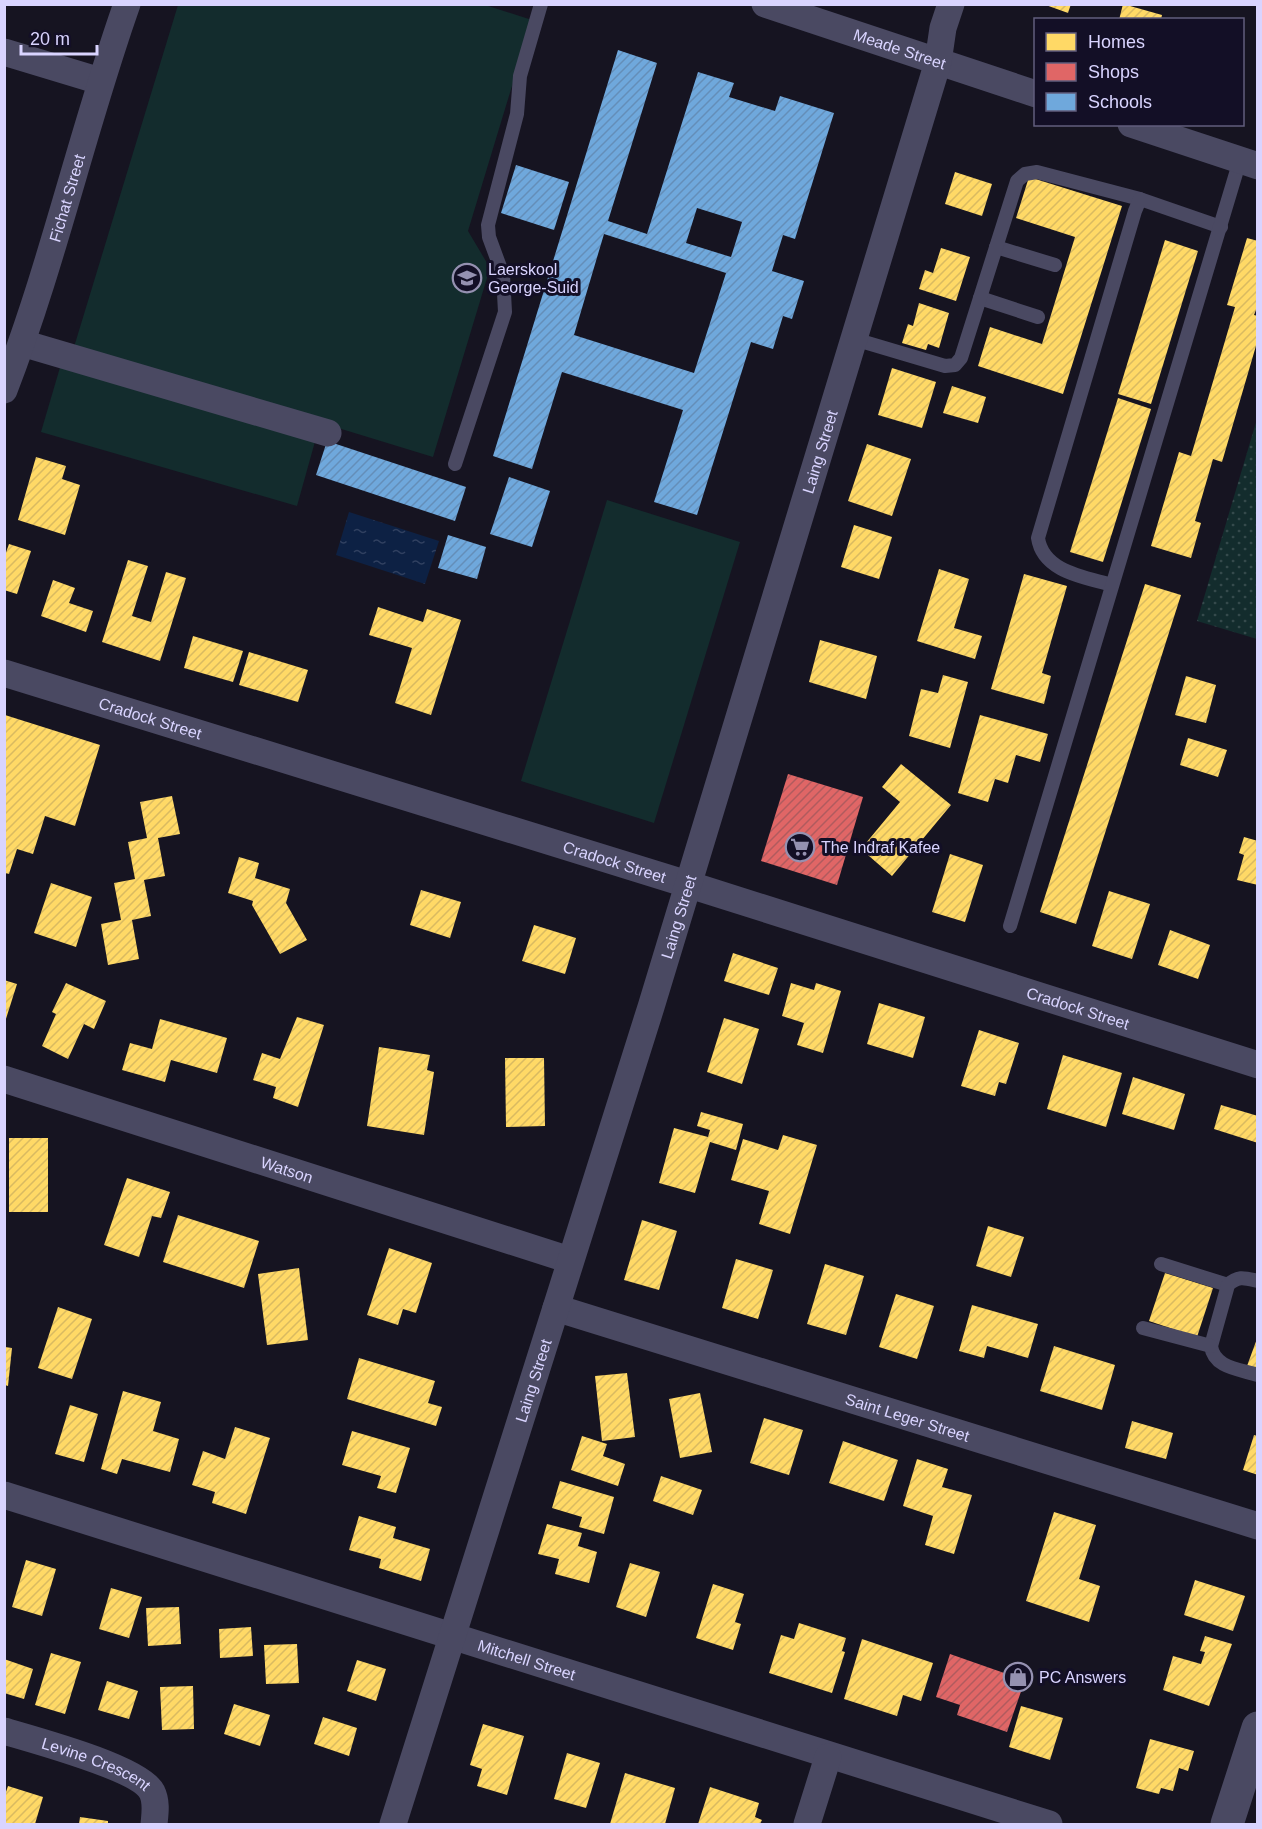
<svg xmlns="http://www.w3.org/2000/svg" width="1262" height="1829" viewBox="0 0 1262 1829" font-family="Helvetica,sans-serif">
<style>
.green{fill:url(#green-dots)}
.pitch{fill:#132c2d}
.water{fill:url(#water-ripples)}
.homes{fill:url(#homes-hatch)}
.shops{fill:url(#shops-hatch)}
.schools{fill:url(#schools-hatch);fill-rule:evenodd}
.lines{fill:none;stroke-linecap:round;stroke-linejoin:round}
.service{stroke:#4a4962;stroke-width:14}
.minor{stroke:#4a4962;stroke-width:27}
.tertiary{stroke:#4a4962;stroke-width:33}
.labels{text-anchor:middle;stroke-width:6;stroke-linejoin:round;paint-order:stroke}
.street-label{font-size:16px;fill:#d9d4ff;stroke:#130f26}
.poi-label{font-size:16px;fill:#d9d4ff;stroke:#130f26;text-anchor:start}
</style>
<defs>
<pattern id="green-dots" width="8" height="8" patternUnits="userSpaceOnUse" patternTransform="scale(1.5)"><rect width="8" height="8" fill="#132c2d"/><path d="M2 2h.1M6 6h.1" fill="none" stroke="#354a4c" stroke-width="1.8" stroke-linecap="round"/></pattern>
<pattern id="water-ripples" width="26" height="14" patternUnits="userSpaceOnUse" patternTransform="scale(1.5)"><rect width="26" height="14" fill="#0d2144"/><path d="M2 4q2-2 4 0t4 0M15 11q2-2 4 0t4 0" fill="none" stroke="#304060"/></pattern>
<pattern id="homes-hatch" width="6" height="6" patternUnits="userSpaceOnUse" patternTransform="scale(1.5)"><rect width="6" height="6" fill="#ffd966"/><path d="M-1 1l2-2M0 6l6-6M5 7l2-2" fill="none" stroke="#d9ba61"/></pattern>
<pattern id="shops-hatch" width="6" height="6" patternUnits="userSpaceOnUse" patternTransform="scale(1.5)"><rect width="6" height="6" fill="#e06666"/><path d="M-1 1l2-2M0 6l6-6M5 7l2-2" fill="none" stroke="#b05b5e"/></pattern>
<pattern id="schools-hatch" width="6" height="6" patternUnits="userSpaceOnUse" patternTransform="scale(1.5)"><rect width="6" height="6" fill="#6fa8dc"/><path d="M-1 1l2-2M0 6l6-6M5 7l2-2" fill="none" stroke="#648eb8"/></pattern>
</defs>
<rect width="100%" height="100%" fill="#161421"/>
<polygon class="green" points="1257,419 1257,639 1197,621"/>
<g class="pitch">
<polygon points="482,4 532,20 468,231 490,268 433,457 74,347 178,5"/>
<polygon points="61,364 316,438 297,506 41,432"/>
<polygon points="607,500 740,542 654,823 521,781"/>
</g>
<polygon class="water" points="349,512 439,541 425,584 336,555"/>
<g class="homes">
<polygon points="1043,4 1071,4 1068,13"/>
<polygon points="1123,4 1162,15 1161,20 1119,20"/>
<polygon points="955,172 992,184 982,216 945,204"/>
<polygon points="1029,177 1122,206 1063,394 978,366 990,327 1042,344 1075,237 1016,218"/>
<polygon points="1247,238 1258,241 1258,305 1254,315 1258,316 1258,339 1222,462 1213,459 1195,521 1201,523 1191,558 1151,546 1179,452 1191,456 1235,307 1227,305"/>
<polygon points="1165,240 1198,251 1151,404 1118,394"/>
<polygon points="941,248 970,257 956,301 919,289 925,270 933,273"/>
<polygon points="919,303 949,313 939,348 928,344 926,350 902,343 908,324 913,326"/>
<polygon points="892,368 936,382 922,428 878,415"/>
<polygon points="952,386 986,397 978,423 943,413"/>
<polygon points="1118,398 1151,409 1103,562 1070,552"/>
<polygon points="867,444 911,459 892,516 848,501"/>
<polygon points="36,457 66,466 62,479 80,485 65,535 18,520"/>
<polygon points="854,525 892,537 879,579 841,567"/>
<polygon points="9,544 31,551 17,594 4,590 4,558"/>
<polygon points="128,560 148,566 132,616 151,622 166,572 186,578 160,661 102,642"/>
<polygon points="939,569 969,579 954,628 982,636 975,659 917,641"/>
<polygon points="1024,574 1067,586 1042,673 1051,676 1044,704 991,689"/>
<polygon points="53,580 75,588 69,603 93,611 86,632 41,616"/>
<polygon points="1145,584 1181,595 1076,924 1040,912"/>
<polygon points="378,607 423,622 427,609 461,620 431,715 395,703 412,648 369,635"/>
<polygon points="193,636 243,651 233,682 184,668"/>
<polygon points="820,640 877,656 866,699 809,682"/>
<polygon points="249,652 308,670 298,702 239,685"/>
<polygon points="943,675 968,682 950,748 909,736 921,689 938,693"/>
<polygon points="1186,676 1216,685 1206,723 1175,715"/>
<polygon points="5,715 100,745 75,826 45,816 33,854 17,849 9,874 5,873"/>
<polygon points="980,715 1048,734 1040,762 1016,755 1008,783 995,779 988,802 958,793"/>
<polygon points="1188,738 1227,750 1218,777 1180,765"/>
<polygon points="901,764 951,805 892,876 861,849 900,802 882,787"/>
<polygon points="172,796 180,834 158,838 165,876 144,880 151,916 132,920 139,959 108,965 101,924 121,920 114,883 135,879 128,842 147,838 140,802"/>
<polygon points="1244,837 1258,841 1258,885 1237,880 1244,855 1239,853"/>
<polygon points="950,854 983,865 965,922 932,912"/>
<polygon points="239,857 259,863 255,878 290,889 286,903 307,940 280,954 252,905 253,901 228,893"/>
<polygon points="51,883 92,897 76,947 34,933"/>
<polygon points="421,890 461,902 450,938 410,925"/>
<polygon points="1109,891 1150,904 1132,959 1092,946"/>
<polygon points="534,925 576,938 565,974 522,961"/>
<polygon points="1170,930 1210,945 1198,979 1158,965"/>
<polygon points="733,953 778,968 769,995 724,981"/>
<polygon points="4,980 17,984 5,1022 4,1022"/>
<polygon points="66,983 106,1001 94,1029 84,1024 68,1059 42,1046 56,1014 52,1012"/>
<polygon points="791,983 814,990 816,983 841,991 823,1053 797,1045 804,1023 782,1016"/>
<polygon points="879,1003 925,1017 913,1058 867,1044"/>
<polygon points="297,1017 324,1025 298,1107 273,1098 276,1087 253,1080 262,1053 280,1059"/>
<polygon points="724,1018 759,1029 742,1084 707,1072"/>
<polygon points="160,1019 227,1038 217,1073 171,1060 165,1082 122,1070 130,1043 152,1049"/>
<polygon points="979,1030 1019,1043 1006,1084 999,1082 995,1096 961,1086"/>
<polygon points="379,1047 430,1055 427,1070 434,1072 424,1135 367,1126"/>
<polygon points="1063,1055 1122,1073 1106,1127 1047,1109"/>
<polygon points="505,1058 544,1058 545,1126 506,1127"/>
<polygon points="1133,1077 1185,1094 1174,1130 1122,1114"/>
<polygon points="1221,1105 1258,1116 1258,1143 1214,1129"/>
<polygon points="701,1112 743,1124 736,1150 710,1142 695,1193 659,1183 674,1128 708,1137 710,1130 697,1126"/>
<polygon points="783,1135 817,1145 790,1234 759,1224 769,1191 731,1180 743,1139 778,1150"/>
<rect x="9" y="1138" width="39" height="74"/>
<polygon points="127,1178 170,1192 161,1218 152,1216 139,1257 104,1245"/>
<polygon points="178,1215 259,1241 244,1288 163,1262"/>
<polygon points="642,1220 677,1231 659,1290 624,1280"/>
<polygon points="988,1226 1024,1237 1011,1277 976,1266"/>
<polygon points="389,1248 432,1263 416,1313 403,1309 398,1325 367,1315"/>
<polygon points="736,1259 773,1270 758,1319 722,1308"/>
<polygon points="825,1264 864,1276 846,1335 807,1324"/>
<polygon points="299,1268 308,1340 267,1345 258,1274"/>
<polygon points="1165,1273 1213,1288 1197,1337 1149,1321"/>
<polygon points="896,1294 934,1306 917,1359 879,1347"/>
<polygon points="972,1305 1038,1324 1028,1358 987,1346 984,1358 959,1351"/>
<polygon points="58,1307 92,1319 72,1379 38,1368"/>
<polygon points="1258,1336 1258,1369 1247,1366"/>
<polygon points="1054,1346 1115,1365 1102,1410 1040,1391"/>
<polygon points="5,1347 12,1348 8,1386 5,1385"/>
<polygon points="359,1358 435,1381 428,1403 442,1407 436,1426 347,1399"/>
<polygon points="627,1373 635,1437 602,1441 595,1376"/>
<polygon points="123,1391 161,1402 153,1431 179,1439 170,1472 122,1459 117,1474 101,1469"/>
<polygon points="700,1393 712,1452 680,1458 669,1399"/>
<polygon points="70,1405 98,1414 84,1462 55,1454"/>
<polygon points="764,1418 803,1430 789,1475 750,1463"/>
<polygon points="1132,1421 1173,1433 1166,1459 1125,1448"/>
<polygon points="235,1427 270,1438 246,1514 212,1503 215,1492 192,1485 203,1451 225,1459"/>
<polygon points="352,1431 410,1448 396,1493 377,1488 381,1476 342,1465"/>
<polygon points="1254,1435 1258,1436 1258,1475 1243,1470"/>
<polygon points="582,1436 607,1444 603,1456 625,1464 618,1486 571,1470"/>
<polygon points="843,1441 898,1460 884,1501 829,1483"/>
<polygon points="917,1459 948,1469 942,1487 972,1495 954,1554 925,1545 933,1516 903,1506"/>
<polygon points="661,1476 702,1490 693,1515 653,1501"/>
<polygon points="560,1481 614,1497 604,1534 579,1527 582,1517 552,1508"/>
<polygon points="1054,1512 1096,1525 1079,1579 1100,1586 1089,1622 1026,1601"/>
<polygon points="359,1516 396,1527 393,1538 430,1549 421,1581 379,1568 381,1559 349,1550"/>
<polygon points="547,1524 582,1533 578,1546 597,1552 589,1583 555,1574 559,1559 538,1554"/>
<polygon points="26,1560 56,1569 42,1616 12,1607"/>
<polygon points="630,1563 660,1572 646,1617 616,1607"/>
<polygon points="1195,1580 1245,1596 1233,1631 1184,1615"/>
<polygon points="713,1584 744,1594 735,1622 741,1624 733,1650 696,1638"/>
<polygon points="111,1588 142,1597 129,1638 99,1629"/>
<polygon points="179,1607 181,1644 148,1646 146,1608"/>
<polygon points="799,1623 846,1638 842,1651 845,1652 832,1693 769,1673 781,1635 794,1639"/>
<polygon points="251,1627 253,1656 220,1658 219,1629"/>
<polygon points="1205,1636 1232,1644 1209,1706 1163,1690 1173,1656 1201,1664 1205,1652 1200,1651"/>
<polygon points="862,1639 933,1663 921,1701 903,1695 897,1716 844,1699"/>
<polygon points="297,1644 299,1683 266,1684 264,1645"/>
<polygon points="51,1653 81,1662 65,1714 35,1705"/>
<polygon points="4,1659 33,1669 24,1699 4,1693"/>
<polygon points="357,1660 386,1669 376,1701 347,1691"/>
<polygon points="107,1681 138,1691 129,1719 98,1710"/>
<polygon points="193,1686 194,1729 162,1730 160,1687"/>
<polygon points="234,1704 270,1715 260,1746 224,1734"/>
<polygon points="1021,1706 1063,1718 1050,1760 1009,1747"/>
<polygon points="323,1717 357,1728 349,1756 314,1744"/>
<polygon points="483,1724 524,1736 507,1795 477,1786 482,1769 470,1765"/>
<polygon points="1150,1739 1194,1751 1188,1771 1179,1768 1173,1791 1161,1788 1159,1794 1136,1788"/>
<polygon points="567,1753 600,1763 586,1808 554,1799"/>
<polygon points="625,1773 675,1788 665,1824 610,1824"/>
<polygon points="8,1786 43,1797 35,1824 4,1824 4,1798"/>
<polygon points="710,1787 759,1803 755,1817 762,1820 760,1824 698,1824"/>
<polygon points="80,1817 108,1821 108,1824 79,1824"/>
</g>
<g class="shops">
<polygon points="788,774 863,797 837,885 761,861"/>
<polygon points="950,1654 1007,1674 1010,1668 1027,1674 1007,1732 957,1715 960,1705 936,1697"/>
</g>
<g class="schools">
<path d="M618 50 657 63 608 221 647 234 698 72 734 83 729 97 775 111 780 96 834 113 795 239 783 235 772 271 804 281 792 319 783 316 773 349 751 342 697 515 654 502 683 410 562 372 532 469 493 456ZM697 208 742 222 731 257 686 243ZM604 234 726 273 694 373 574 335Z"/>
<polygon points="516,165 569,182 554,230 501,213"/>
<polygon points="327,441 466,487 455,521 316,475"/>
<polygon points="509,477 550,491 532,547 490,534"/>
<polygon points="448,535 486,547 477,579 438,568"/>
</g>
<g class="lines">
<g class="service">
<polyline points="996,247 1055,265"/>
<polyline points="980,298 1038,317"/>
<polyline points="854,339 945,366 955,365 961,358 1017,181 1025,174 1037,172 1140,199"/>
<polyline points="455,464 505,312 503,275 489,237 488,225 517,114 520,76 541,4"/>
<path d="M1112 585C1085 577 1043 572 1038 538L1135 211 1140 199 1221 227"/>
<polyline points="1010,926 1240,160"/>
<polyline points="1161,1264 1228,1285"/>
<path d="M1258 1281C1245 1278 1238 1275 1228 1285L1211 1346C1214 1368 1239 1369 1258 1375"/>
<polyline points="1143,1328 1211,1346"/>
</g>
<g class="minor">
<path id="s1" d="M765 4 1036 94"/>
<polyline points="4,52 100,81"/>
<polyline points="1131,124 1258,166"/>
<polyline points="22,343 328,433"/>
<path id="s2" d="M4 390C53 264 82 131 127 4"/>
<path id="s3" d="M4 673 687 884 1258 1065"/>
<path id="s4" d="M4 1079 570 1260"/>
<path id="s5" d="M556 1308 1258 1526"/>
<path id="s6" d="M4 1495 1049 1824"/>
<path id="s7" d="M4 1731C34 1740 140 1768 152 1792 157 1802 155 1814 154 1824"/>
<path id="s8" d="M393 1824 651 1007 938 62 943 28 951 4"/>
<polyline points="807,1824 828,1757"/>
</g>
<polyline class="tertiary" points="1227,1824 1258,1728"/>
</g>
<defs>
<g id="school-ring" transform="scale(1.5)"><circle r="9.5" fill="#130f26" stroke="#9591b1" stroke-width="1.5"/><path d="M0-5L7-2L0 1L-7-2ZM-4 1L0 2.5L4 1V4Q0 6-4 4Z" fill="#9591b1"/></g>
<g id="supermarket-ring" transform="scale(1.5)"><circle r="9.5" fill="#130f26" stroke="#9591b1" stroke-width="1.5"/><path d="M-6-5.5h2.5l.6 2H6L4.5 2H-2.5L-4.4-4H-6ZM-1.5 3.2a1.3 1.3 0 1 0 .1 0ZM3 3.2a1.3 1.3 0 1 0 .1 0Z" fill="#9591b1"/></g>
<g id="shop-ring" transform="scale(1.5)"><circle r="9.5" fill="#130f26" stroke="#9591b1" stroke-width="1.5"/><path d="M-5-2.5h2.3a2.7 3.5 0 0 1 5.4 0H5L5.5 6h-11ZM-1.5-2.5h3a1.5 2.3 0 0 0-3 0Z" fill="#9591b1"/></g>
</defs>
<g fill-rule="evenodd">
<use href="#school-ring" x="467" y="278"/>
<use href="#supermarket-ring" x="800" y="847"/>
<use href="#shop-ring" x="1018" y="1677"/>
</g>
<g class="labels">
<g class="street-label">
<text dy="6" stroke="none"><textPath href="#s1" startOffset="142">Meade Street</textPath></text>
<text dy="6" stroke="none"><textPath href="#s2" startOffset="202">Fichat Street</textPath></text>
<text dy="6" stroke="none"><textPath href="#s8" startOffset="1437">Laing Street</textPath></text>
<text dy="6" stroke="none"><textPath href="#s3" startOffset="153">Cradock Street</textPath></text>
<text dy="6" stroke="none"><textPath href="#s3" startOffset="639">Cradock Street</textPath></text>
<text dy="6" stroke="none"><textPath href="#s8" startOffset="951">Laing Street</textPath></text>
<text dy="6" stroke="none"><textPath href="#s3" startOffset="1125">Cradock Street</textPath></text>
<text dy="6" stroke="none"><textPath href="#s4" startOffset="297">Watson</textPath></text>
<text dy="6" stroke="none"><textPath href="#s8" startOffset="465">Laing Street</textPath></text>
<text dy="6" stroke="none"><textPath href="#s5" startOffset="368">Saint Leger Street</textPath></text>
<text dy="6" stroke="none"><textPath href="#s6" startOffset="548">Mitchell Street</textPath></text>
<text dy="6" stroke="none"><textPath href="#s7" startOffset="98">Levine Crescent</textPath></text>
</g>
<g class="poi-label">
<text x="488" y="275">Laerskool<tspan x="488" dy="18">George-Suid</tspan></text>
<text x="821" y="853">The Indraf Kafee</text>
<text x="1039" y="1683">PC Answers</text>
</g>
</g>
<rect width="1262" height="1829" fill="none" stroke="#d9d4ff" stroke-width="12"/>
<rect x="1034" y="18" width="210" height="108" fill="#130f26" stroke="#625e7d" stroke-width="1.5"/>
<rect x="1046" y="33" width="30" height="18" fill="#ffd966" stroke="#625e7d" stroke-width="1.5"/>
<text x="1088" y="48" font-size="18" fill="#d9d4ff">Homes</text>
<rect x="1046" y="63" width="30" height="18" fill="#e06666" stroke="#625e7d" stroke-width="1.5"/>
<text x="1088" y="78" font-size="18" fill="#d9d4ff">Shops</text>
<rect x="1046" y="93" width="30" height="18" fill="#6fa8dc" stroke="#625e7d" stroke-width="1.5"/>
<text x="1088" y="108" font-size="18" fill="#d9d4ff">Schools</text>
<path d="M21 45v9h76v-9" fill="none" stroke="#d9d4ff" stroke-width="3"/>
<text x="30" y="45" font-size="18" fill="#d9d4ff" stroke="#130f26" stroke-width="4.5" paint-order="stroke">20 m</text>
</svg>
